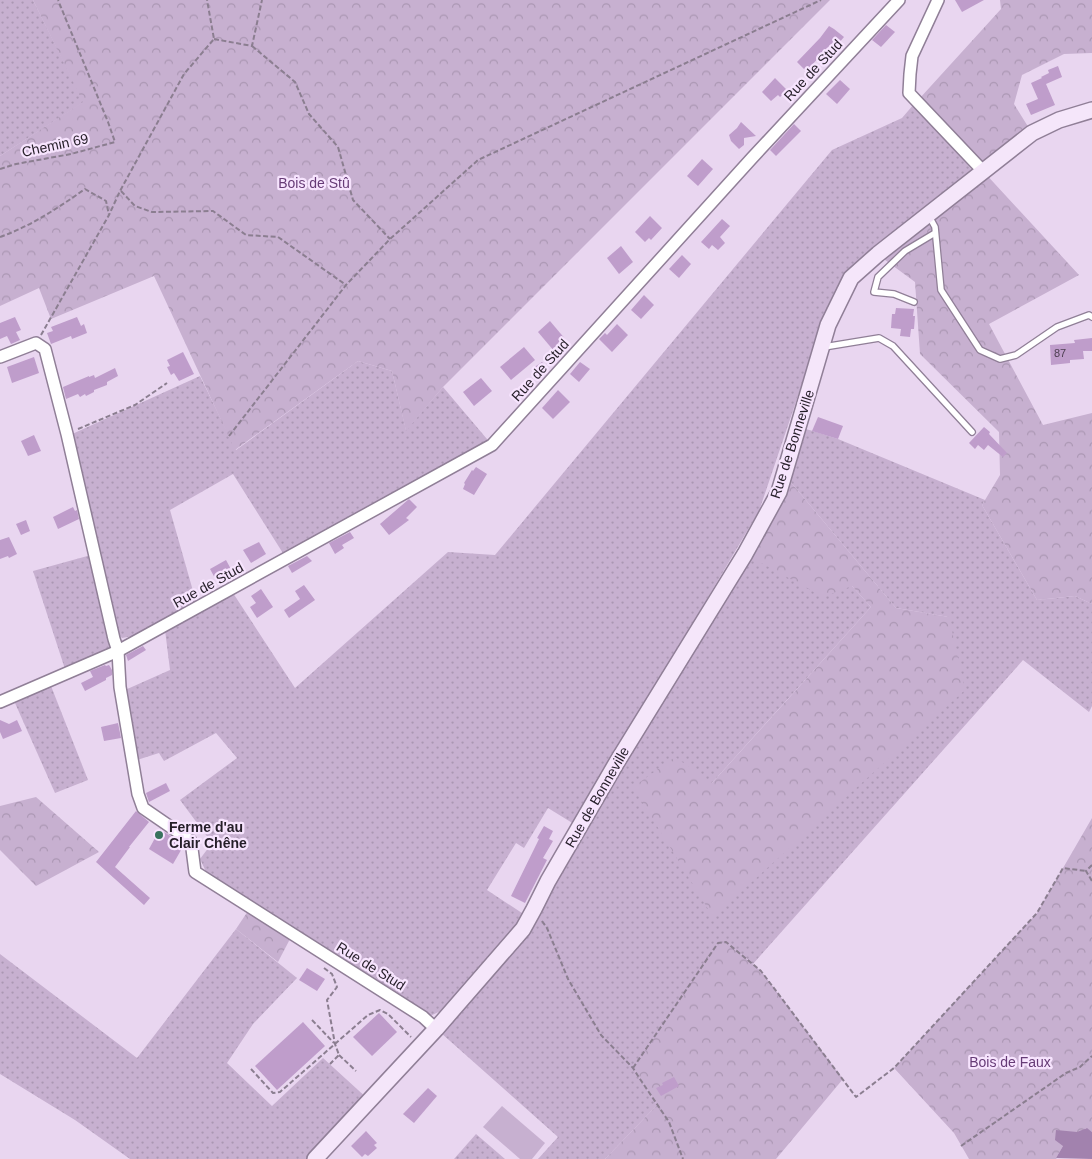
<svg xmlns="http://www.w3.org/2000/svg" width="1092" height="1159" viewBox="0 0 1092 1159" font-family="Helvetica,sans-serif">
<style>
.grass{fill:url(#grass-dots)}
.forest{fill:url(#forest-crowns)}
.pitch{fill:#c7b0d0}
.water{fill:#a282ae}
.building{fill:#bf9dcb}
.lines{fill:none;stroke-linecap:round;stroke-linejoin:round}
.lane-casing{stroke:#907f97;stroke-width:8}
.street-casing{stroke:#907f97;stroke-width:14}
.secondary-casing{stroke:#907f97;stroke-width:18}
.path{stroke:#8b7e90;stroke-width:2;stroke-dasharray:5 2.5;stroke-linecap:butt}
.lane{stroke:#fff;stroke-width:5.5}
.street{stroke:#fff;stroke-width:11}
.secondary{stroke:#f5e6fa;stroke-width:15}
.poi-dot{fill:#38735d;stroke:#f7e4fe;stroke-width:2}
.labels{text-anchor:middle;stroke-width:4.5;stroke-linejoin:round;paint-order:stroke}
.number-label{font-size:11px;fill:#4c3e51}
.street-label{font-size:14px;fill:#251e28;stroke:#f7e4fe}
.park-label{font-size:14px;fill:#663b76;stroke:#f7e4fe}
.poi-label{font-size:14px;font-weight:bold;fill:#251e28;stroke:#f7e4fe;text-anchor:start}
</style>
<defs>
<pattern id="grass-dots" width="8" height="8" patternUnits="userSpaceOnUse" patternTransform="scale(1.25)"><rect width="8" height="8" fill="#c7b0d0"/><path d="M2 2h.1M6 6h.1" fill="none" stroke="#ab97b3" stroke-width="1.8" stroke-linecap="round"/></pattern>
<pattern id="forest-crowns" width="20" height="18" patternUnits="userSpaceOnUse" patternTransform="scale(1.25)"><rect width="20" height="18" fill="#c7b0d0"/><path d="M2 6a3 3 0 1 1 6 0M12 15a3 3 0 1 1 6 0" fill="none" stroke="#ab97b3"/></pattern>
</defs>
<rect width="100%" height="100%" fill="#e9d6f0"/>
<g class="grass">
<polygon points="0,0 33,0 84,102 0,156"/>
<polygon points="914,104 973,171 855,266 828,307 759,511 574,824 548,808 524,848 516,843 487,890 525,915 443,1010 430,1016 255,908 208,876 200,859 212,843 180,800 237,758 216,733 164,761 159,753 137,760 125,690 170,670 165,630 233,593 295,688 448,552 495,555 832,150 902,118"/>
<polygon points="358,361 392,371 406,430 443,387 492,445 286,558 233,474 170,510 197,605 139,635 122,638 114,631 70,435 200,376 236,450"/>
<polygon points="798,427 813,431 838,439 985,500 982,505 1037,600 1075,596 1092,604 1092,706 1089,712 1023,660 753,964 726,942 633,1068 657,1105 605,1159 538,1159 558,1137 441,1033 551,888 745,554 852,586 871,607 711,784 713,916 949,617 896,608 784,474"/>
<polygon points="91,555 113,646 65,669 33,571"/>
<polygon points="51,686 88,780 55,793 15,703"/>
<polygon points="236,929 297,978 253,1024 227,1063 272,1106 323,1058 369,1100 315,1159 130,1159 75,1120 0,1074 0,954 137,1058"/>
<polygon points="476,1134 505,1159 454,1159"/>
</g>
<g class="forest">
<polygon points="33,0 830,0 443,387 406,431 392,371 358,361 235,450 154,276 51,319 39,288 0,306 0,156 83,102"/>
<polygon points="1000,0 1092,0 1092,53 1064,54 1022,75 1014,104 1032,133 983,171 1079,275 989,324 1043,425 1092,413 1092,604 1075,596 1037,600 982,505 1000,475 999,432 920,354 915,282 881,257 983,171 920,98 1001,9"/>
<polygon points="784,474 896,608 949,617 965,690 713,917 633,787 675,757 712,783 871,607 852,586 823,597 745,554"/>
<polygon points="36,797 99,852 36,886 0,850 0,806"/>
<polygon points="1092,818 1092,1132 1086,1128 1063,1146 1056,1158 1057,1159 969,1159 954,1133 894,1068 1037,913"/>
<polygon points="248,911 290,939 278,962 236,929"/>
<polygon points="726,942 761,971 843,1079 776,1159 605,1159 657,1105 633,1068 718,943"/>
</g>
<polygon class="pitch" points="502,1106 545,1143 532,1159 520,1159 483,1127"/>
<polygon class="water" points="1087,1128 1092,1132 1092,1159 1056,1158 1063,1146 1055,1140 1056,1130 1077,1132"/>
<g class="building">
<polygon points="955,0 984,0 962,12"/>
<polygon points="886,25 895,32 881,47 872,40"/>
<polygon points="829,26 834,29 844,37 833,50 829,47 806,71 797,62 820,38"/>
<polygon points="1058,66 1062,77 1046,84 1055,105 1031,115 1026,104 1038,99 1031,83 1042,78 1041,77 1049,73 1048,70"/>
<polygon points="775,78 787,90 780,97 778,95 771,101 762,92"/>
<polygon points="840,80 850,89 837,104 826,94"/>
<polygon points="741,122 756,136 744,138 744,145 739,149 731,141 729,135 737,128"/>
<polygon points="794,124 801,131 776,156 770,150"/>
<polygon points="702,159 713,169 698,186 687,176"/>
<polygon points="650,216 662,228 651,240 649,238 645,242 635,232"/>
<polygon points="722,219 730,226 720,237 725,243 718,250 712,245 709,249 701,242"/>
<polygon points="621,246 633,262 619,274 607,258"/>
<polygon points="682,255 691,264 679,278 669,269"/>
<polygon points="644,295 654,305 641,319 631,310"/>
<polygon points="896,308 914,309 913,316 915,316 914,329 911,329 910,337 900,336 901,329 891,328 892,314 895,314"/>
<polygon points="15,317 21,330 16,332 20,340 11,344 7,336 0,339 0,323"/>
<polygon points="77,317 81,326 84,324 87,333 72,339 71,336 51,344 47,333 53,331 51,327"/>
<polygon points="550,321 566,340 554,351 538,332"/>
<polygon points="617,324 628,335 612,352 599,339 605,333 607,335"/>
<polygon points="1092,338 1092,351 1083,351 1084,359 1070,360 1070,363 1051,365 1050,345 1075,343 1074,340"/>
<polygon points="524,347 535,360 511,380 500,367"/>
<polygon points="183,352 194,374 179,381 174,373 171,375 167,367 170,366 167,360"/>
<polygon points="34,357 39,373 12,383 7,367"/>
<polygon points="542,362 548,369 539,376 533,368"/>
<polygon points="580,362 590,369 579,382 570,374"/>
<polygon points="115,368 118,376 107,382 107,385 94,390 94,392 86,396 85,394 80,397 78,394 66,399 63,387 89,376 89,377 94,375 95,378"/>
<polygon points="481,378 492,391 474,406 463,392"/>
<polygon points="558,390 570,402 553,419 542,408"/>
<polygon points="818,417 843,426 838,439 812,431"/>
<polygon points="984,427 990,432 989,434 1007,453 1003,457 988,445 984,450 978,445 975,449 969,443"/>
<polygon points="34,435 41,451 28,456 21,441"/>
<polygon points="476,467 487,474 474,495 463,489 465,484 464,483 472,470 473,471"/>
<polygon points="409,499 417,507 406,518 409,520 389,535 380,524"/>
<polygon points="73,507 75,511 77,510 79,519 58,529 53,517"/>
<polygon points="26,520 30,531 21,535 16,524"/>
<polygon points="350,532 354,538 342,545 344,548 335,554 329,543"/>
<polygon points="9,537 17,554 9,558 8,556 0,559 0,540"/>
<polygon points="259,542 266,554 251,563 243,550"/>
<polygon points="307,556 312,561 292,573 288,566"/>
<polygon points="226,560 233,573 224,577 223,576 216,580 210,569"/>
<polygon points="304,585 315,600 289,618 284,610 300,599 295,591"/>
<polygon points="261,589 273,607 257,618 250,607 256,603 251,596"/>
<polygon points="143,646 146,650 128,661 126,655"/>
<polygon points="105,665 106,666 109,665 112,670 112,675 106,678 106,680 85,691 81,683 93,677 90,671"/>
<polygon points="0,720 9,724 17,720 22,731 3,739 0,732"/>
<polygon points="118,723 121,738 104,741 101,727"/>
<polygon points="166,783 170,791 149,802 146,793"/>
<polygon points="136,811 149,822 129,847 130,847 115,867 150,898 144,905 96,862"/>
<polygon points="544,826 553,831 549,839 553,841 543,858 547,860 525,903 511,896 539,839 537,838"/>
<polygon points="160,829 184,845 173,864 149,849"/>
<polygon points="307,968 325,979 317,991 299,980"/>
<polygon points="379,1013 397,1032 372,1056 353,1037"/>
<polygon points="303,1022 325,1046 277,1090 255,1066"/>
<polygon points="674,1077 679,1086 661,1096 656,1088 663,1085 662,1083"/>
<polygon points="428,1088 437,1096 414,1123 403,1114"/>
<polygon points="366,1131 377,1143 374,1145 377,1148 368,1156 365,1154 362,1157 351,1146"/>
</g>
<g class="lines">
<g class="lane-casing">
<g id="lane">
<polyline points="929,216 935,227 941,290 980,350 1000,359 1016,355 1057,327 1089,315 1092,317"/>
<polyline points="914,302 894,294 874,292 878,277 905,251 935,233"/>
<polyline points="824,347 879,338 893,346 972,432"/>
</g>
</g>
<g class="street-casing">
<g id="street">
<polyline points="938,0 912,56 910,74 909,93 983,171"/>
<polyline points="0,357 36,343 45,349 67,434 114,639 118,651 120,687 138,794 143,808 191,841 195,872 423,1017 436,1029"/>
<polyline points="0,702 118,651 492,445 752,158 899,0"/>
</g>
</g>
<g class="secondary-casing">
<polyline id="secondary" points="315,1159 436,1029 523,929 534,909 548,881 617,762 745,554 779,492 828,325 851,278 878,254 1032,133 1059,120 1092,110"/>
</g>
<g class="path">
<polyline points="214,39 252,46 262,0"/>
<polyline points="252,46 295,82 309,114 338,147 353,200 390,239"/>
<polyline points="0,169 16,164 71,154 115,142 108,122 58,0"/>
<polyline points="121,191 135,206 152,212 213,211 246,235 278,237 346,285"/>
<path d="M0 237C31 226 58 208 85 189L106 201 109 215"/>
<polyline points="41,335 109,215 120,191 184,74 214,39 207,0"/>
<polyline points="78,429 135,405 167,383"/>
<polyline points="229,436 346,285 390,239 478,160 821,0"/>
<polyline points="1092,865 1086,871 1092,881"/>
<polyline points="542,921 547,928 568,979 601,1035 633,1068 640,1079 669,1122 683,1159"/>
<polyline points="324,968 332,974 337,987 327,1000 335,1044 339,1055 330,1064"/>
<polyline points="312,1020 334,1043"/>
<polyline points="339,1055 356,1071"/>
<polyline points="633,1068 718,943 726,942 761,971 856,1097 894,1068 1037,913 1063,868 1086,871"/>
<polyline points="251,1069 273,1093 280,1092 368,1015 380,1010 388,1014 411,1037"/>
<polyline points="961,1146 1066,1073 1080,1067 1092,1056"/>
</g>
<use href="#lane" class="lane"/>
<use href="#street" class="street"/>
<use href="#secondary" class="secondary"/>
</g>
<circle class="poi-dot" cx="159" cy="835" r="5"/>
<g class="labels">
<g class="number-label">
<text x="1060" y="357">87</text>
</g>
<g class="street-label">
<text transform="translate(813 70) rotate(-47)" y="5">Rue de Stud</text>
<text transform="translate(55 145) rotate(-12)" y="5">Chemin 69</text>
<text transform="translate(540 370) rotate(-48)" y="5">Rue de Stud</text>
<text transform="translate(792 444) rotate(-72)" y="5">Rue de Bonneville</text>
<text transform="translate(208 585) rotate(-29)" y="5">Rue de Stud</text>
<text transform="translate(597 797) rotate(-60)" y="5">Rue de Bonneville</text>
<text transform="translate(371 966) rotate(32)" y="5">Rue de Stud</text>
</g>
<g class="park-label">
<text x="314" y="188">Bois de Stû</text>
<text x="1010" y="1067">Bois de Faux</text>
</g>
<g class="poi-label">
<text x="169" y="832">Ferme d'au<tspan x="169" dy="16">Clair Chêne</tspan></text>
</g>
</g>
</svg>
